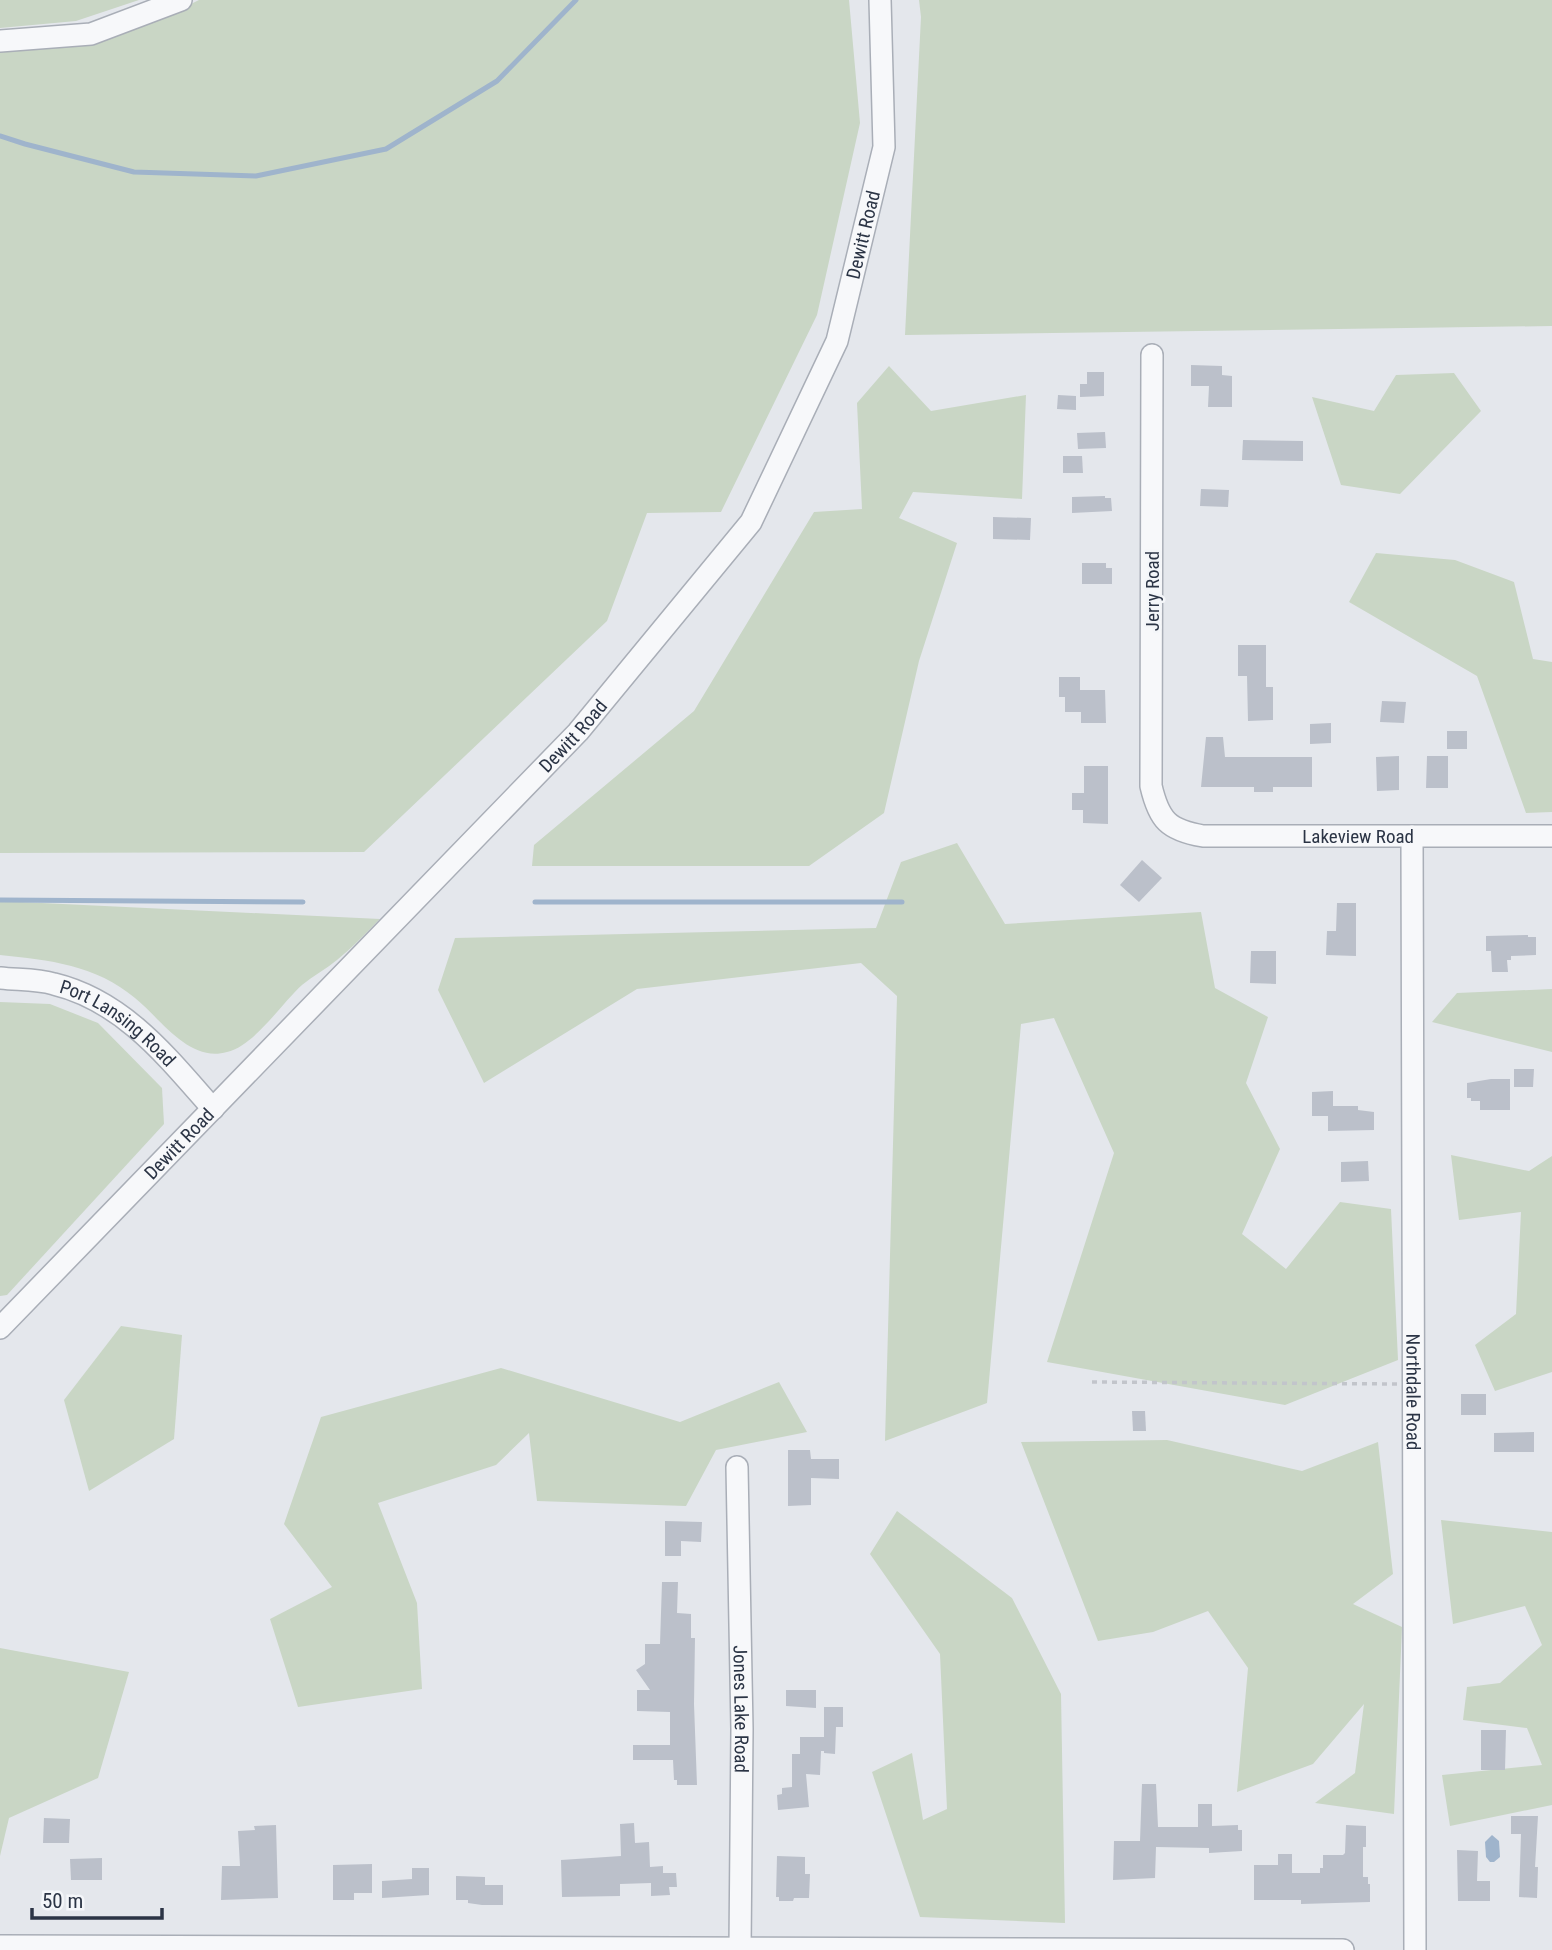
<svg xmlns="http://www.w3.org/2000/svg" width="1552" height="1950" viewBox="0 0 1552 1950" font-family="'Roboto Condensed',sans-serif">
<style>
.green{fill:#c9d6c5}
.water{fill:#9fb4cc}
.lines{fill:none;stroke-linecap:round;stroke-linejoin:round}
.stream{stroke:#9fb4cc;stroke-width:5}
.building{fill:#bbc0ca}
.minor-casing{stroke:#a9aeb7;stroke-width:24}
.path{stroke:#c2c5cb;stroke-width:3.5;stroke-dasharray:5 5;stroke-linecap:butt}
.minor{stroke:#f7f8fa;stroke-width:21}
.labels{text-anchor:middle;stroke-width:5;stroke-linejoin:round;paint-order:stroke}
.street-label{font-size:19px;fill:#2b3445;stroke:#f4f6f9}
</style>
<rect width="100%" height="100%" fill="#e4e7ec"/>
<g class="green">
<polygon points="0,0 139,0 76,21 0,28"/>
<polygon points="199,0 849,0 860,123 817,315 721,512 647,513 607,621 364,852 0,853 0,51 175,12"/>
<polygon points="919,0 1552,0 1552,326 905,335 921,17"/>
<polygon points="889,366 931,411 1026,395 1022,499 913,492 899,518 957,543 919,661 884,813 809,866 532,866 534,845 694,711 814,512 862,509 857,403"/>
<polygon points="1454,373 1481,411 1400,494 1341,485 1312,397 1374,411 1396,375"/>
<polygon points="1376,553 1455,560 1514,582 1533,659 1552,662 1552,812 1526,813 1477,676 1349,602"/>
<polygon points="957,843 1005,924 1201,912 1215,988 1268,1017 1246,1083 1280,1149 1242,1234 1286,1269 1340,1202 1391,1209 1398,1360 1285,1405 1047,1362 1114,1153 1054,1018 1021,1024 987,1403 885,1441 897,996 861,963 637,989 484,1083 438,990 455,938 876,928 901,862"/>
<path d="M0 901 380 919C366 933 352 948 337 960 326 969 313 976 302 985 281 1004 255 1045 227 1052 189 1063 161 1019 135 998 96 965 49 960 0 955Z"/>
<polygon points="1552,989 1552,1052 1432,1022 1457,993"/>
<polygon points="0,1002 50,1004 98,1023 162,1088 164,1124 7,1295 0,1296"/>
<polygon points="1451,1155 1529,1171 1552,1156 1552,1372 1495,1391 1475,1345 1516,1314 1521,1212 1459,1220"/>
<polygon points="121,1326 182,1335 174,1439 89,1491 64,1400"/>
<polygon points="501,1368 680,1422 779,1382 807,1432 716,1450 686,1506 537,1501 529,1433 496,1465 378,1503 417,1603 422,1689 298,1707 270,1619 332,1587 284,1524 321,1417"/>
<polygon points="1167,1440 1302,1471 1378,1442 1393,1574 1353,1604 1402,1627 1394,1814 1315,1803 1355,1773 1364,1704 1313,1764 1237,1792 1248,1668 1208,1611 1153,1632 1098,1641 1021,1442"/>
<polygon points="897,1511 1012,1598 1061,1694 1065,1923 920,1917 872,1772 912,1753 923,1820 947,1809 940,1654 870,1554"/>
<polygon points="1441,1520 1552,1532 1552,1805 1450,1826 1442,1775 1542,1765 1527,1728 1463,1720 1467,1687 1500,1683 1542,1645 1525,1606 1453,1624"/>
<polygon points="0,1648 129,1672 98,1778 9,1818 0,1856"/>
</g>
<polygon class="water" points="1492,1835 1499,1841 1500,1857 1494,1862 1490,1862 1486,1857 1485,1842"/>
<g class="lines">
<g class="stream">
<polyline points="0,136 25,144 134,172 256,176 386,149 497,81 576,0"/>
<polyline points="0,900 303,902"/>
<polyline points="535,902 902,902"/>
</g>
</g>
<g class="building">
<polygon points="1191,365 1222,366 1222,375 1232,376 1232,407 1208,407 1209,386 1191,386"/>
<polygon points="1087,372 1104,372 1104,396 1080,397 1080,384 1087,384"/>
<polygon points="1058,395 1076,396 1076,410 1057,409"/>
<polygon points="1105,432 1106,448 1078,449 1077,433"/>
<polygon points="1243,440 1303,441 1303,461 1242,460"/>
<polygon points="1063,456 1082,456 1083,473 1063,473"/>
<polygon points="1201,489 1229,490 1228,507 1200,506"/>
<polygon points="1105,496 1105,498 1111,498 1112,511 1072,513 1072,497"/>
<polygon points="993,517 1031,518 1030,540 993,539"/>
<polygon points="1082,563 1106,563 1106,568 1112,568 1112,584 1082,584"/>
<polygon points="1238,645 1266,645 1266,687 1273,687 1273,720 1248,721 1247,676 1238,676"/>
<polygon points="1059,677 1080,677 1080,690 1105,690 1106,723 1081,723 1081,712 1065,712 1065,697 1059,697"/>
<polygon points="1382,701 1406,702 1404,723 1380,722"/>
<polygon points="1331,723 1331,743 1310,744 1310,724"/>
<rect x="1447" y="731" width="20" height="18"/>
<polygon points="1206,737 1223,737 1225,757 1312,757 1312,787 1273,787 1273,792 1254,792 1254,787 1201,787"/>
<polygon points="1399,756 1399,790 1377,791 1376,757"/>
<polygon points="1427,756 1448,756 1448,788 1426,788"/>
<polygon points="1084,766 1108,766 1108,824 1083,823 1083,810 1072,810 1072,793 1084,793"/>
<polygon points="1142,860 1162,878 1139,902 1120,885"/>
<polygon points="1337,903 1356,903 1356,956 1326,955 1327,931 1336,931"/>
<polygon points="1528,935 1528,937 1536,937 1536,955 1511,956 1511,960 1507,960 1508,972 1492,972 1491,951 1486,951 1486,936"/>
<polygon points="1251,951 1276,951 1276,984 1250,983"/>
<polygon points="1514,1069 1534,1069 1533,1087 1514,1087"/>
<polygon points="1491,1079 1510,1079 1510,1110 1480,1110 1480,1101 1471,1101 1471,1098 1467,1098 1467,1083"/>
<polygon points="1333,1091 1333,1106 1358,1106 1358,1110 1374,1112 1374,1130 1328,1131 1328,1116 1312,1116 1312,1092"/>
<polygon points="1368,1161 1369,1181 1341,1182 1341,1162"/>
<rect x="1461" y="1394" width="25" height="21"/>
<polygon points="1132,1411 1145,1411 1146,1431 1133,1431"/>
<polygon points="1534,1432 1534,1452 1494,1452 1494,1433"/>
<polygon points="788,1450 810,1450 811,1459 839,1459 839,1479 811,1478 811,1505 788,1506"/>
<polygon points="665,1521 702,1522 701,1542 681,1541 681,1556 665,1556"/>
<polygon points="662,1582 678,1582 677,1613 691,1614 691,1638 695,1638 694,1704 697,1785 677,1785 677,1780 674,1780 673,1760 633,1760 633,1745 670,1745 670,1712 637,1711 637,1690 650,1690 636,1670 645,1664 645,1644 660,1644"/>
<polygon points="786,1690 816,1690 816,1708 786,1706"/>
<polygon points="824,1707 843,1707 843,1727 836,1727 835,1754 824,1753 824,1745 824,1751 821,1751 820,1775 806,1774 809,1807 778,1810 777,1795 782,1794 782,1788 792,1787 792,1754 800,1754 800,1737 824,1737"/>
<polygon points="1481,1730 1506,1730 1505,1770 1481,1770"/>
<polygon points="1142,1784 1156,1784 1158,1827 1198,1827 1198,1804 1212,1804 1212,1826 1238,1825 1238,1830 1242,1830 1242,1851 1209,1853 1209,1848 1156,1847 1155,1878 1113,1880 1114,1841 1140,1841"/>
<polygon points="1511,1816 1538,1816 1535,1867 1538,1867 1537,1898 1519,1897 1521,1834 1511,1834"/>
<polygon points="44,1818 70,1819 69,1843 43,1843"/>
<polygon points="634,1823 635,1843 649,1842 650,1867 663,1866 663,1873 676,1873 677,1887 669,1887 670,1895 651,1896 651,1883 620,1884 620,1896 562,1897 561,1860 621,1856 620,1824"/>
<polygon points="276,1825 278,1898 221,1900 222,1866 240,1866 238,1831 255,1830 254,1826"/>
<polygon points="1346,1825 1366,1826 1366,1847 1363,1847 1363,1877 1368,1877 1368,1884 1370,1884 1370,1902 1301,1904 1301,1900 1254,1900 1254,1865 1278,1865 1278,1854 1292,1854 1292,1873 1320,1873 1320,1868 1323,1868 1323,1855 1343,1855 1345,1853"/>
<polygon points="1457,1850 1478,1851 1477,1881 1490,1881 1490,1901 1458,1901"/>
<polygon points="777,1856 805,1857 805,1874 810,1874 809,1898 794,1898 793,1901 779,1901 779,1897 776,1897"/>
<polygon points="102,1858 102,1880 71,1880 70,1859"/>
<polygon points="372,1864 372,1893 354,1893 354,1900 333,1900 333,1865"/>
<polygon points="412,1868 429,1868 429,1895 382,1898 382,1881 412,1879"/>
<polygon points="456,1876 485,1877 485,1885 503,1885 503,1905 482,1905 468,1903 468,1900 456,1900"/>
</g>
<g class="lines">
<g class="minor-casing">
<g id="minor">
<polyline points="0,41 91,34 181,0"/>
<path id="s1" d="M1152 355 1151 786C1159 820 1168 830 1203 836H1552"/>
<path id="s2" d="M1412 836 1415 1950"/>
<path id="s3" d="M0 978C17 980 37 979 54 984 124 1001 168 1058 213 1109"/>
<path id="s4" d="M0 1328 578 732 751 522 837 341 884 147 880 0"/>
<path id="s5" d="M737 1467 742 1729 740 1949"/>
<polyline points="0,1946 1343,1950"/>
</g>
</g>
<polyline class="path" points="1092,1382 1397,1384"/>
<use href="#minor" class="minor"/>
</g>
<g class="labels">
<g class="street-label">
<text dy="7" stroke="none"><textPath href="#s4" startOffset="1412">Dewitt Road</textPath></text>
<text transform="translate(1152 591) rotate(-90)" y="7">Jerry Road</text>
<text dy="7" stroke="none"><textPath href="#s4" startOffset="824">Dewitt Road</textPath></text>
<text dy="7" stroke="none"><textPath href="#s1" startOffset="665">Lakeview Road</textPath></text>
<text dy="7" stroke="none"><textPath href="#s3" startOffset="130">Port Lansing Road</textPath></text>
<text dy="7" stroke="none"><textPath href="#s4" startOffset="257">Dewitt Road</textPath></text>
<text dy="7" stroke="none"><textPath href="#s2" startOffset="556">Northdale Road</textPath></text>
<text dy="7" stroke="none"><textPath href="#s5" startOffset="242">Jones Lake Road</textPath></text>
</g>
</g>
<path d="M32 1908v10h130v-10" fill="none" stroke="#2b3445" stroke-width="3.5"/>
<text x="42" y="1908" font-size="21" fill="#2b3445" stroke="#f4f6f9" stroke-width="5" paint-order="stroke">50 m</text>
</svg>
